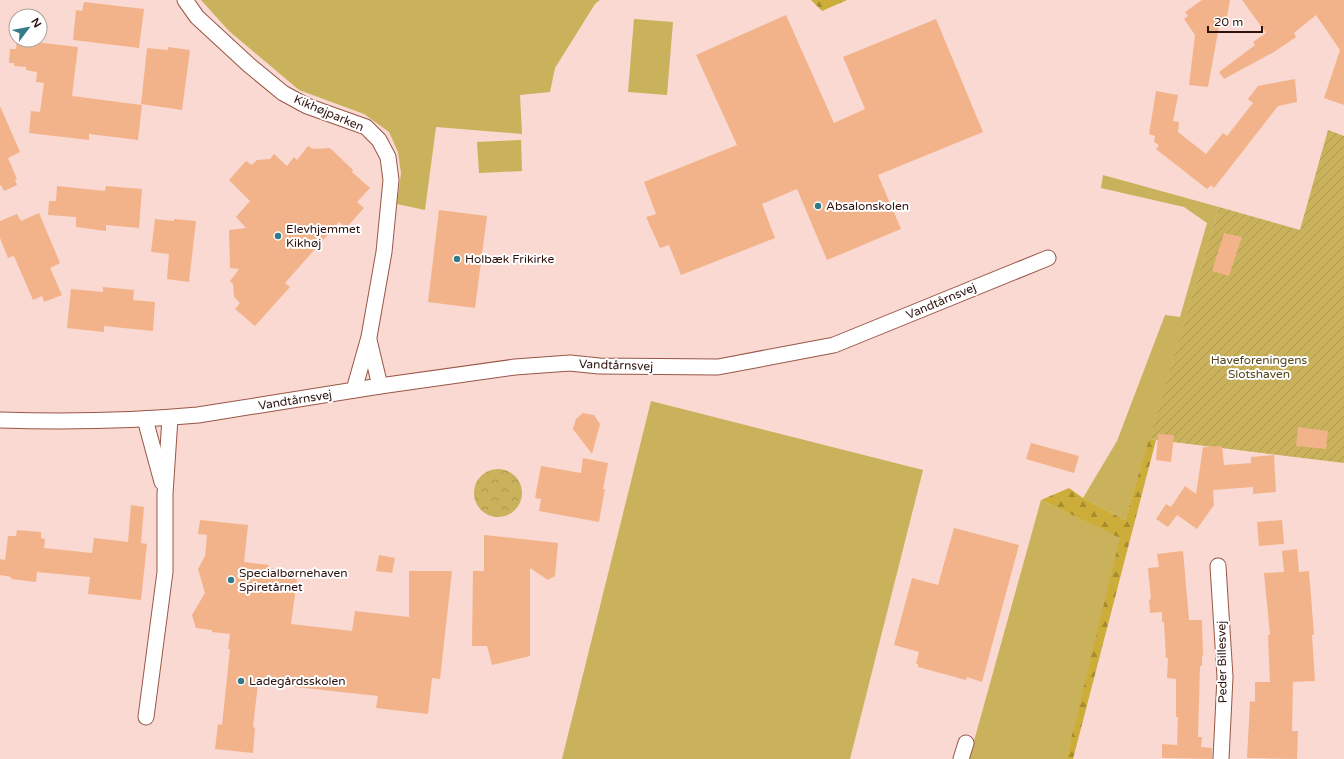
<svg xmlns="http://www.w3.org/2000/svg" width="1344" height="759" viewBox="0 0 1344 759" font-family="'Varela Round',sans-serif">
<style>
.grass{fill:#cab15b}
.forest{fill:url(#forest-firs)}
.park{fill:url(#park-crowns)}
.garden{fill:url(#garden-furrows)}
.building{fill:#f3b38a}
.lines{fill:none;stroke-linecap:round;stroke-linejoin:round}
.street-casing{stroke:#995646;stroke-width:17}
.street{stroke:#fff;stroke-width:15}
.poi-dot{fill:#357a89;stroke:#fff;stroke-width:1.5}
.labels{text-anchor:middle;stroke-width:4;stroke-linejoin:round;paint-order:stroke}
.street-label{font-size:12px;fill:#2e130d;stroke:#fff}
.poi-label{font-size:12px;fill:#2e130d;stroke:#fff;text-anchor:start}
.park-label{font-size:12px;fill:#55481b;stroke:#fff}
</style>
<defs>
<pattern id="forest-firs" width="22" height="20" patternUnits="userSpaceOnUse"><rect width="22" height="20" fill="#ccad3a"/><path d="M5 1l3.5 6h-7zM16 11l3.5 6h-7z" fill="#a68c2f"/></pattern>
<pattern id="park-crowns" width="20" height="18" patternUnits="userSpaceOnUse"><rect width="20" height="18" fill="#cab15b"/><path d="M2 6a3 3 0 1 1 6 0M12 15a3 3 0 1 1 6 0" fill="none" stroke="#ae974e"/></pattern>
<pattern id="garden-furrows" width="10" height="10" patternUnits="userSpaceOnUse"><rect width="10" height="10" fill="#cab15b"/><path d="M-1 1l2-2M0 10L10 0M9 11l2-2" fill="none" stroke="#ae974e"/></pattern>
</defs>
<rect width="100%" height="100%" fill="#f9d9d1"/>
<g class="grass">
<polygon points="201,0 600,0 595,4 555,68 550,92 520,95 522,134 436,127 425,210 397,204 401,173 398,152 389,132 364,114 299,90 229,31"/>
<polygon points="634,19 673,22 667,95 628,92"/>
<polygon points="521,140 522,171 479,173 477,142"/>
<polygon points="1103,175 1219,207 1125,520 1083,498 1117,441 1165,315 1180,317 1207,223 1184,207 1101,188"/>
<polygon points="651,401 923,470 850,759 562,759"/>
<polygon points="1041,500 1121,538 1066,759 969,759"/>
</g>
<g class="forest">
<polygon points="811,0 847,0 822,11"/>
<polygon points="1149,439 1156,440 1073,759 1066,759 1120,538 1041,500 1069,488 1083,498 1125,520"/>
</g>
<circle class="park" cx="498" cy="493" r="24"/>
<polygon class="garden" points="1328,130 1344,136 1344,463 1149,439 1219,207 1300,230"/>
<g class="building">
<polygon points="1202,0 1230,0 1227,16 1220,21 1208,87 1189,85 1195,35 1184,19 1188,16 1185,12"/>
<polygon points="1242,0 1344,0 1344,105 1324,98 1340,50 1316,15 1294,33 1296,37 1274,52 1224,79 1219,72 1255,45 1253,42 1266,33"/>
<polygon points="84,2 144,9 139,48 73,40 76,10 82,11"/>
<polygon points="786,15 834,123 865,109 843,57 936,19 983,132 878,175 901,229 827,260 797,189 762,204 775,238 681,275 669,245 660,248 646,217 656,214 644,182 737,145 696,55"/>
<polygon points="17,40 78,47 72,96 142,105 138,140 89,134 89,140 29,133 31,111 40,112 44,83 36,82 37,72 26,70 26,67 14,66 14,63 9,63 10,49 16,49"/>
<polygon points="168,47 190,50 182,110 141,104 147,48 168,50"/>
<polygon points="1295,79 1297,102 1278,106 1214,188 1211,185 1207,189 1156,149 1159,145 1154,142 1155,136 1149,134 1156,91 1178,95 1173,121 1179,122 1178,132 1206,154 1223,133 1227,136 1253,103 1248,99 1258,86"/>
<polygon points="0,106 20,152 8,158 17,179 15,180 17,185 4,191 1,185 0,186"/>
<polygon points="308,146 313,149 330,148 353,170 352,172 370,188 357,202 364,208 346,228 339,222 285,283 290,287 255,326 235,309 240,303 234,297 233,284 230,281 239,269 230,268 229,230 246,228 236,217 250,201 229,180 246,161 252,165 257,160 270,159 274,154 287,166 294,157 297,160"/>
<polygon points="57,186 105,191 106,186 142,189 139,228 106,225 106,231 76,227 76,217 48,215 49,201 56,201"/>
<polygon points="439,210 487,216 475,308 428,302"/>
<polygon points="39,213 60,263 50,268 62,295 44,302 42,296 33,300 14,256 8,258 0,238 0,221 17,214 21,221"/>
<polygon points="155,219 174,221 174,219 196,221 189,282 167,279 169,254 151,252"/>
<polygon points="1224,233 1242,237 1229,276 1212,271"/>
<polygon points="103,287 134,290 133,300 155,302 153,331 104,326 104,332 67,328 71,289 103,292"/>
<polygon points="583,413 594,415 600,424 592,454 573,429 576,419"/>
<polygon points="1298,427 1328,431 1326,449 1296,446"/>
<polygon points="1158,434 1174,435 1171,462 1156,460"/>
<polygon points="1031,443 1079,456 1074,473 1026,459"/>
<polygon points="1222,446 1224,465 1251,463 1251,457 1274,455 1276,492 1253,494 1253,487 1213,490 1214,505 1197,529 1177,515 1168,527 1156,519 1166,504 1171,507 1185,486 1196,494 1203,447"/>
<polygon points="583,458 608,463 603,489 605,489 599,522 539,511 541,499 535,498 541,466 581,473"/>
<polygon points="131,505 144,507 141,543 147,544 141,600 88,594 90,577 37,572 36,582 11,579 11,577 0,575 0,559 5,560 8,536 16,536 17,530 41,532 41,538 45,539 44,548 92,553 94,538 128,542"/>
<polygon points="200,520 248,525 244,562 269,565 268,568 298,572 291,624 352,631 355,611 409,617 409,571 452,571 440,679 432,678 428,714 376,708 378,696 258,683 253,727 255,728 253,753 215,749 218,724 222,725 230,649 228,649 230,634 212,632 212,630 196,628 192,615 205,593 198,569 205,556 207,535 198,534"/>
<polygon points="1282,520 1284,544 1259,546 1257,522"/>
<polygon points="954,528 1019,545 982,682 967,677 966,680 918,667 918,664 916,664 919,652 894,645 912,578 938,585"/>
<polygon points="484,535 558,543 555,576 548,580 530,568 530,656 492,665 487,646 472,646 473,571 484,571"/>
<polygon points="1297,549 1299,572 1309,571 1314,635 1312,635 1315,681 1293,682 1292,731 1298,731 1297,759 1247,758 1250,701 1255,702 1255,682 1270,682 1268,635 1270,635 1264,573 1284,572 1282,551"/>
<polygon points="1183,551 1189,620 1202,620 1203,656 1202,656 1202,666 1200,666 1198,737 1202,737 1201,747 1212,748 1212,759 1162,758 1162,744 1177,745 1178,717 1176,717 1176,679 1167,678 1168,658 1166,658 1164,622 1162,622 1162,612 1150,613 1149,600 1151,599 1148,568 1159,567 1157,554"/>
<polygon points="379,555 395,558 392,573 376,571"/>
</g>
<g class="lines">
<g class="street-casing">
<g id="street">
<polyline points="185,0 197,17 249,65 283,93 307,106 366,127 379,140 388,157 391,180 384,252 369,337 354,390"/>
<polyline points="369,340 380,386"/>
<polyline points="145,419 162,482"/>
<path d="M0 420C66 422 132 421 198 415L380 386 515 367 570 363 599 366 718 367 834 345 1048 258"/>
<polyline points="1218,566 1225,677 1221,759"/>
<polyline points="146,717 165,572 165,494 170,418"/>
<polyline points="961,759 966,743"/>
</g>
</g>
<use href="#street" class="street"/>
</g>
<g class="poi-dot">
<circle cx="818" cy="206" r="4"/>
<circle cx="278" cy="236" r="4"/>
<circle cx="457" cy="259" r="4"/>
<circle cx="231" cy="580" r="4"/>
<circle cx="241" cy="681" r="4"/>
</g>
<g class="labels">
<g class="street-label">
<text transform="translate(329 113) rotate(23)" y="4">Kikhøjparken</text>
<text transform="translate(941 301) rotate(-23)" y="4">Vandtårnsvej</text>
<text transform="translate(616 365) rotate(2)" y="4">Vandtårnsvej</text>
<text transform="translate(295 400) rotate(-9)" y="4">Vandtårnsvej</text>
<text transform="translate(1222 662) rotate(-91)" y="4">Peder Billesvej</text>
</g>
<g class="poi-label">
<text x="826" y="210">Absalonskolen</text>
<text x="286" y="233">Elevhjemmet<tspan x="286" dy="14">Kikhøj</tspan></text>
<text x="465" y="263">Holbæk Frikirke</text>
<text x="239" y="577">Specialbørnehaven<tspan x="239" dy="14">Spiretårnet</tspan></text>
<text x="249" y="685">Ladegårdsskolen</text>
</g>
<g class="park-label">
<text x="1259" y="364">Haveforeningens<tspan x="1259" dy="14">Slotshaven</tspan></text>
</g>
</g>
<g transform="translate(28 28) rotate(58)"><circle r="19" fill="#ffffff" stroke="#aba19e"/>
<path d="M0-3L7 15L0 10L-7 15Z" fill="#357a89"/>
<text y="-6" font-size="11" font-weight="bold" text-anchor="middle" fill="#2e130d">N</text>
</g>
<path d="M1208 26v6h54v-6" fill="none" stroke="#2e130d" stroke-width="2"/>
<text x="1214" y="26" font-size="12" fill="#2e130d" stroke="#ffffff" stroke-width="3" paint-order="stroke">20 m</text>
</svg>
